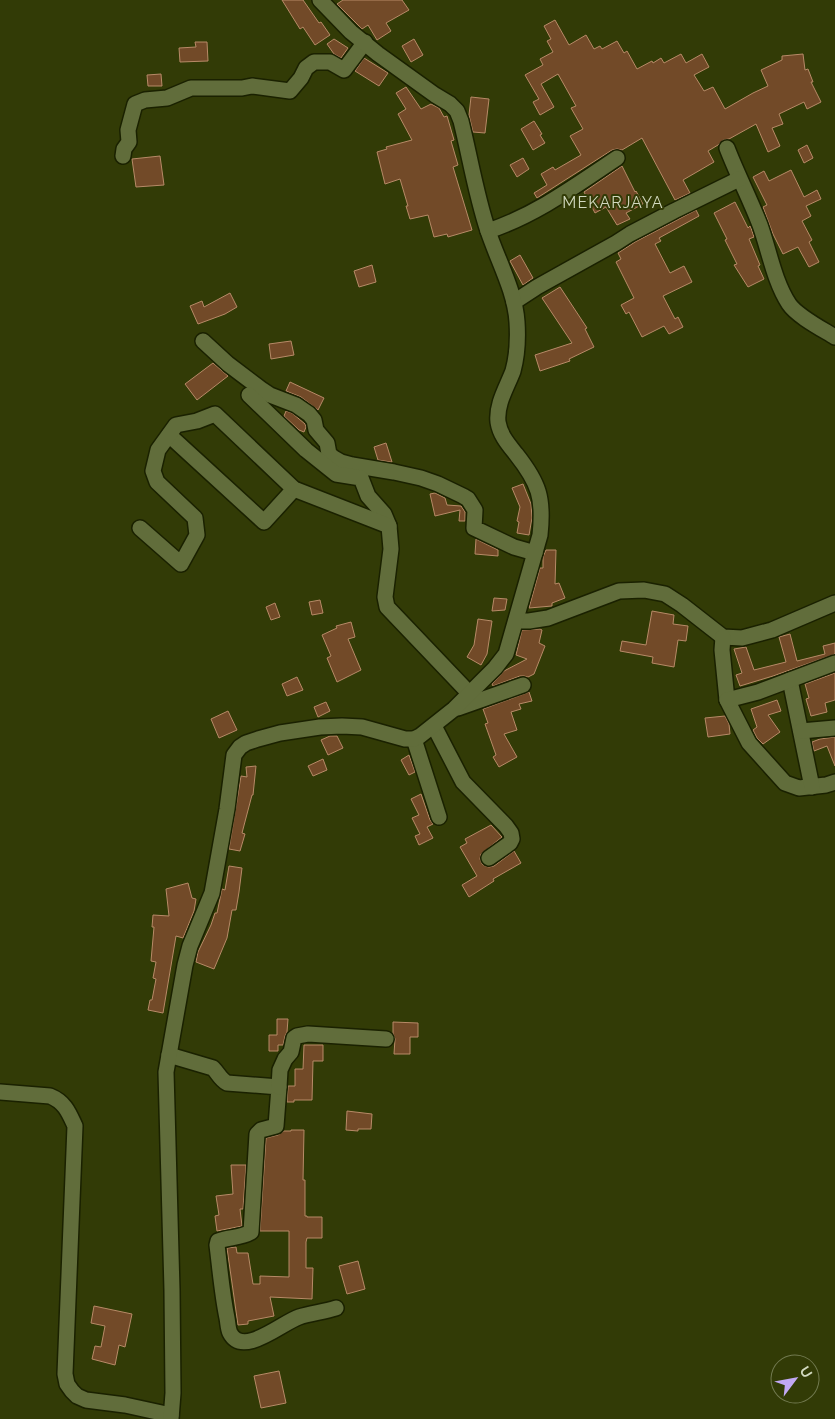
<svg xmlns="http://www.w3.org/2000/svg" width="835" height="1419" viewBox="0 0 835 1419" font-family="Raleway,sans-serif">
<style>
.building{fill:#724a28;stroke:#b78a67}
.lines{fill:none;stroke-linecap:round;stroke-linejoin:round}
.minor-casing{stroke:#1a2100;stroke-width:18}
.minor{stroke:#616d3b;stroke-width:15}
.labels{text-anchor:middle;stroke-width:4;stroke-linejoin:round;paint-order:stroke}
.quarter-label{font-size:16px;letter-spacing:1px;fill:#d2d9bf;stroke:#323b06}
</style>
<rect width="100%" height="100%" fill="#323b06"/>
<g class="building">
<polygon points="282,0 303,0 319,23 321,22 330,35 315,45 303,27 300,29"/>
<polygon points="343,0 402,0 409,10 386,23 391,31 377,40 368,25 362,29 337,4"/>
<polygon points="555,20 569,45 586,35 594,49 600,46 602,49 617,41 624,53 627,51 637,69 652,61 653,63 661,58 664,63 681,54 686,63 702,54 709,67 694,75 704,91 713,87 725,109 753,93 768,86 761,70 782,60 782,56 803,54 805,70 808,69 813,82 811,82 821,102 807,109 804,102 779,114 783,124 772,128 780,146 768,152 756,124 729,139 723,140 718,145 708,151 714,162 683,180 690,193 675,200 642,138 622,150 617,149 612,150 537,198 534,193 547,185 541,174 553,167 555,170 581,155 570,136 583,129 571,108 576,106 558,74 541,84 554,107 540,115 533,102 539,99 525,75 543,65 540,59 553,52 547,41 551,39 544,26"/>
<polygon points="334,39 348,48 341,58 334,54 327,44"/>
<polygon points="414,39 423,55 411,62 402,46"/>
<polygon points="195,42 207,42 208,61 180,62 179,48 196,47"/>
<polygon points="364,58 388,73 379,86 355,71"/>
<polygon points="161,74 162,86 148,86 147,75"/>
<polygon points="406,87 421,109 431,104 439,108 444,117 447,116 454,140 451,141 458,165 453,167 472,230 448,237 447,234 434,237 428,215 410,219 406,206 408,206 400,179 385,184 377,152 387,149 386,147 412,140 398,114 406,109 396,93"/>
<polygon points="471,97 489,99 485,133 473,132 469,115"/>
<polygon points="534,121 542,134 540,135 545,143 533,150 521,129"/>
<polygon points="807,145 813,158 804,163 798,150"/>
<polygon points="160,156 164,185 136,187 132,159"/>
<polygon points="523,158 529,169 517,177 510,165"/>
<polygon points="622,166 635,192 636,191 643,204 626,213 630,219 617,225 606,207 595,213 584,192"/>
<polygon points="791,170 804,197 817,190 821,199 806,206 811,216 802,221 812,240 809,242 819,262 809,267 798,247 783,254 773,234 763,207 767,205 753,177 764,171 769,181"/>
<polygon points="735,202 748,228 750,226 751,228 754,237 749,239 760,265 758,266 764,279 748,287 734,265 737,264 725,240 727,239 714,213"/>
<polygon points="696,210 699,216 659,238 661,241 655,244 670,273 684,266 692,282 663,296 675,319 678,317 683,327 669,334 664,326 642,337 629,312 626,314 621,305 634,298 616,262 621,259 618,253 635,242"/>
<polygon points="520,255 533,278 523,285 510,261"/>
<polygon points="372,265 376,282 359,287 354,271"/>
<polygon points="560,287 587,328 585,329 594,347 569,359 570,361 540,371 535,355 572,343 542,298"/>
<polygon points="230,293 237,307 225,314 198,324 190,306 202,301 204,307"/>
<polygon points="291,341 294,355 271,359 269,344"/>
<polygon points="213,363 228,376 197,400 185,384"/>
<polygon points="290,382 324,398 318,410 301,397 286,391"/>
<polygon points="286,411 292,413 305,424 306,427 304,432 299,430 284,416"/>
<polygon points="386,443 392,462 391,462 378,460 374,447"/>
<polygon points="523,484 531,504 532,518 529,535 517,533 519,522 517,521 520,507 512,488"/>
<polygon points="435,493 445,498 447,505 461,506 465,512 465,521 459,521 460,510 435,516 430,494"/>
<polygon points="476,539 498,550 498,556 475,554"/>
<polygon points="546,550 556,550 555,584 559,583 565,598 552,603 552,606 529,608 540,568 543,568 543,557"/>
<polygon points="494,598 507,599 505,610 492,611"/>
<polygon points="320,600 323,613 312,615 309,602"/>
<polygon points="275,603 280,617 271,620 266,607"/>
<polygon points="652,611 674,615 673,624 688,626 686,641 678,640 674,667 652,663 653,657 620,651 622,641 646,645"/>
<polygon points="478,619 492,621 487,654 481,665 467,657 474,645"/>
<polygon points="351,622 355,637 348,639 361,670 337,682 327,658 331,656 322,635 337,628 336,626"/>
<polygon points="540,629 542,630 539,643 545,646 534,674 528,677 524,676 520,676 493,686 492,684 504,671 527,659 516,655 522,630"/>
<polygon points="790,634 797,661 825,654 823,646 835,643 835,654 773,676 740,686 736,675 742,673 734,649 746,647 754,670 786,662 779,637"/>
<polygon points="835,673 835,700 825,703 827,712 811,716 806,699 809,698 805,684"/>
<polygon points="297,677 303,690 287,696 282,684"/>
<polygon points="529,692 532,701 519,704 521,709 511,712 517,730 504,734 517,757 499,767 493,757 496,755 485,724 488,723 483,709"/>
<polygon points="777,700 781,711 768,715 780,732 763,744 757,738 753,730 757,727 751,709"/>
<polygon points="326,702 330,711 318,717 314,707"/>
<polygon points="228,711 237,730 219,738 211,719"/>
<polygon points="725,716 729,724 730,734 708,737 705,718"/>
<polygon points="330,736 337,736 343,748 328,755 321,740"/>
<polygon points="835,737 835,766 827,746 814,751 812,742 820,739"/>
<polygon points="409,755 415,772 409,775 401,760"/>
<polygon points="323,759 327,770 313,776 308,766"/>
<polygon points="256,766 253,795 252,795 242,833 245,834 240,851 229,849 241,776 247,777 246,767"/>
<polygon points="421,794 430,820 433,824 427,827 433,838 419,845 415,836 420,834 412,818 419,815 411,799"/>
<polygon points="491,825 502,837 481,854 480,859 482,864 485,866 489,867 494,866 514,851 521,863 493,879 494,881 469,897 462,885 477,876 460,847 467,843 465,839"/>
<polygon points="229,866 242,868 239,892 236,910 232,910 227,938 214,969 196,962 198,952 211,925 215,913 217,913 222,889 225,890"/>
<polygon points="188,883 192,898 196,899 194,911 183,938 176,936 163,1013 148,1010 150,1000 152,1000 156,979 153,978 156,962 151,961 154,927 152,927 153,915 169,916 166,889"/>
<polygon points="277,1019 288,1019 287,1032 285,1036 283,1045 278,1045 278,1051 269,1051 269,1035 277,1035"/>
<polygon points="393,1022 418,1023 418,1037 410,1037 410,1054 394,1054 395,1039 393,1033"/>
<polygon points="304,1045 323,1045 323,1061 313,1061 312,1100 294,1100 294,1102 287,1102 288,1086 295,1086 295,1069 303,1069"/>
<polygon points="347,1111 372,1114 371,1129 358,1129 358,1131 346,1130"/>
<polygon points="291,1130 304,1130 303,1180 305,1180 305,1216 307,1216 307,1217 322,1217 322,1238 307,1238 306,1242 306,1268 313,1268 312,1299 270,1297 274,1316 248,1321 248,1324 238,1325 227,1248 236,1247 237,1253 248,1253 253,1284 260,1284 260,1276 289,1277 289,1231 260,1231 266,1138 278,1135 284,1131 291,1131"/>
<polygon points="231,1165 246,1165 243,1209 240,1209 242,1226 217,1231 215,1216 219,1215 216,1196 233,1194"/>
<polygon points="358,1261 365,1289 347,1294 339,1266"/>
<polygon points="94,1306 132,1314 125,1347 119,1345 115,1365 92,1359 95,1346 101,1347 105,1326 91,1323"/>
<polygon points="279,1371 286,1403 261,1408 254,1376"/>
</g>
<g class="lines">
<g class="minor-casing">
<g id="minor">
<path d="M727 148C737 174 750 199 760 225 769 250 774 281 789 304 797 316 822 329 835 337"/>
<polyline points="123,156 124,149 129,142 128,130 135,104 145,100 167,98 191,88 242,88 252,86 290,91 301,78 306,68 314,62 330,62 344,70 365,42"/>
<path d="M488 231C536 215 575 186 617 158"/>
<polyline points="514,302 537,287 616,243 630,234 674,211 739,179"/>
<polyline points="203,341 228,364 261,389 270,395 296,405 309,414 314,420 316,430 327,443 329,454 334,458 341,462 352,465 394,472 421,478 438,484 463,496 468,499 475,510 474,528 514,547 535,553"/>
<polyline points="249,395 306,450 336,474 361,478 368,496 384,514 389,526"/>
<polyline points="169,435 264,522 294,489"/>
<polyline points="140,528 181,564 197,535 195,518 157,482 153,471 158,450 176,425 197,421 215,414 294,489 389,526 391,549 385,597 387,607 469,693"/>
<polyline points="516,621 529,621 548,618 619,591 644,590 665,594 682,605 723,637 742,638 772,630 835,603"/>
<polyline points="723,637 722,650 727,700 749,743 785,783 799,788 826,785 835,782"/>
<polyline points="790,680 812,787"/>
<polyline points="727,700 758,692 835,663"/>
<polyline points="458,708 523,685"/>
<polyline points="434,726 463,782 506,826 511,833 512,839 510,843 489,858"/>
<polyline points="801,731 835,728"/>
<polyline points="414,739 439,817"/>
<path d="M169 1055 213 1068C218 1073 220 1079 227 1083L279 1087 276 1126 261 1130 257 1134 251 1232C241 1238 229 1237 218 1241L217 1245C220 1269 222 1294 227 1318 228 1323 228 1329 230 1333 243 1358 283 1322 299 1317 311 1313 324 1312 336 1308"/>
<polyline points="279,1087 280,1070 285,1059 291,1052 294,1038 297,1036 308,1034 386,1039"/>
<path d="M0 1092 50 1096C65 1102 69 1113 75 1126L65 1374 67 1384 72 1391 77 1396 86 1400 125 1405 171 1415"/>
<path d="M171 1419 173 1393 172 1290 166 1072 185 965 190 946 212 893 227 809 234 755 240 747 246 743 258 739 280 733 320 727 342 726 362 727 405 739H414L420 736 454 709 495 668 506 654 540 535C544 498 539 483 516 454 508 444 500 435 498 422 496 404 507 387 513 371 517 356 518 337 517 322 515 291 498 261 488 231 476 195 470 157 461 121L457 111 450 104 435 95 378 54 351 32 320 0"/>
</g>
</g>
<use href="#minor" class="minor"/>
</g>
<g class="labels">
<g class="quarter-label">
<text x="613" y="208">MEKARJAYA</text>
</g>
</g>
<g transform="translate(795 1379) rotate(58)"><circle r="24" fill="#323b06" stroke="#727a50"/>
<path d="M0-4L9 19L0 12L-9 19Z" fill="#c1a8f3"/>
<text y="-8" font-size="14" font-weight="bold" text-anchor="middle" fill="#d2d9bf">U</text>
</g>
</svg>
